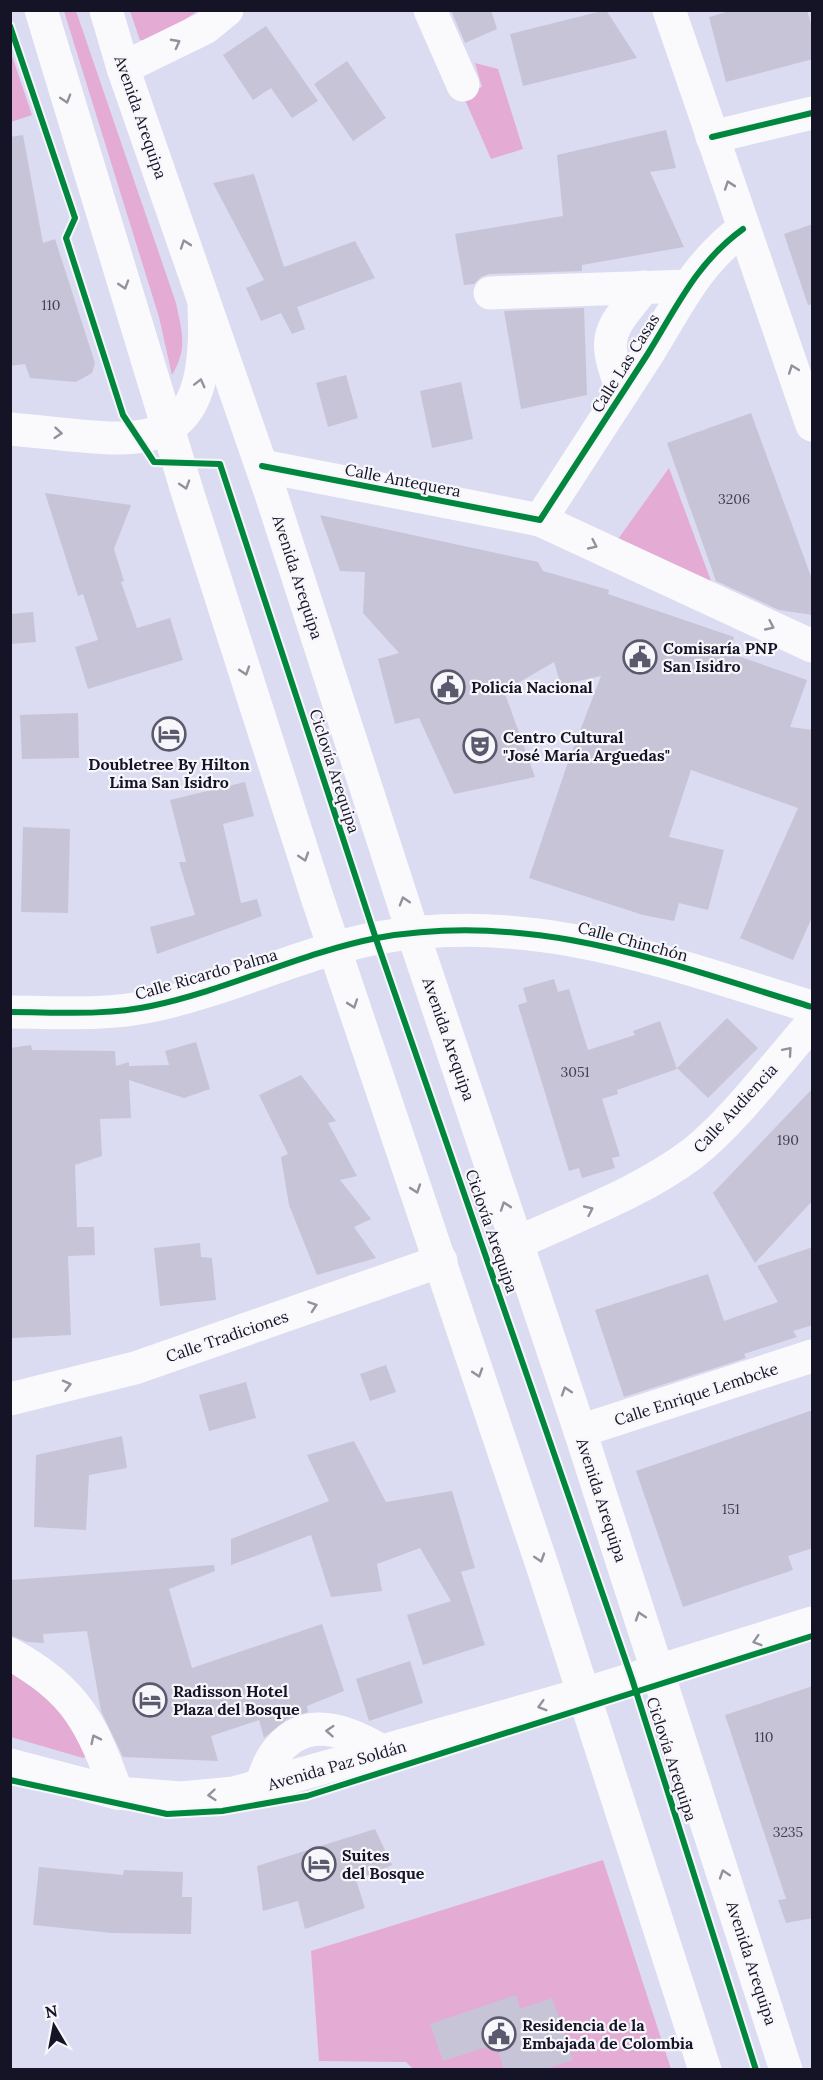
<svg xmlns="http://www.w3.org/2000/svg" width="823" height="2080" viewBox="0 0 823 2080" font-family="Lora,serif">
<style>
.green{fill:#e4abd4}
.building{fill:#c8c4d7}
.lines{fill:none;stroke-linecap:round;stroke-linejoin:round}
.minor{stroke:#fafafd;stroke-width:33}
.major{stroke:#fafafd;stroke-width:33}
.cycleway-casing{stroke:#f6f6fb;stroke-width:10}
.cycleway{stroke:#00873e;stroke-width:6}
.oneway{stroke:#93929c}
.labels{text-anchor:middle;stroke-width:4.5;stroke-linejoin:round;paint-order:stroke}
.number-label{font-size:14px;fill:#423f52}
.street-label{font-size:16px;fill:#151326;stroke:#f6f6fb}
.poi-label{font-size:16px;font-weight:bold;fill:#151326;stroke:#f6f6fb;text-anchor:start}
</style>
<rect width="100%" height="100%" fill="#dbdbf1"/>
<g class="green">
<path d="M64 11H76L176 303C182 332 188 348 172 375L159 317Z"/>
<polygon points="130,11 197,11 153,42 140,40"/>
<polygon points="10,50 32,115 11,122 10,122"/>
<polygon points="475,63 498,69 523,149 491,159 462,93 482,87"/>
<polygon points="669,468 714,589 616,542"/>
<polygon points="10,1672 58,1705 88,1755 83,1758 11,1737"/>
<polygon points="603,1860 671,2069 414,2070 406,2062 319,2061 311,1951"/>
</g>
<g class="building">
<polygon points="451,10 491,10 497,29 465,43"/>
<polygon points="606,10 637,58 523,86 510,34"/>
<polygon points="733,10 807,10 813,31 813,59 726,82 709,17"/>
<polygon points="266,26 318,101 292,118 271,88 253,100 223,55"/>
<polygon points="347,61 386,118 353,141 314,84"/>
<polygon points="666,130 676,168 650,172 684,247 582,265 582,271 489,274 481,277 474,284 464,285 455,234 563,216 557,155"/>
<polygon points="23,135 43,243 55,239 95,363 92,373 76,382 30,378 25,364 10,366 10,137"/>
<polygon points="254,174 284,267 355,241 375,278 297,307 305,329 292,334 281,313 261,321 246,288 264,280 213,183"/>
<polygon points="813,224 813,304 808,305 784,234"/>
<polygon points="584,308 587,395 521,409 504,311"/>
<polygon points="346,375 358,418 328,427 316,383"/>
<polygon points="461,382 473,439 432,448 420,391"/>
<polygon points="751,413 813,582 813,615 779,610 716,581 667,443"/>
<polygon points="45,493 131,505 114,549 124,581 121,582 137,628 170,618 183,660 88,689 75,647 98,640 83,594 78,596"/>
<polygon points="320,515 538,562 543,571 609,590 608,594 734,637 729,653 807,680 790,727 813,730 813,915 793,960 740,938 798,808 691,770 669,837 724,850 708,910 679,903 674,921 643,915 529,878 568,762 601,676 561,685 554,662 504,691 535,777 454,794 419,718 395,724 378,659 399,653 363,613 365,572 340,571"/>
<polygon points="33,612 36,642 10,644 10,614"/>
<polygon points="78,713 79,758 22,759 20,715"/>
<polygon points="245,782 254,816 223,824 241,903 257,899 262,916 157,954 150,927 195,915 179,862 186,862 170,800"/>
<polygon points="23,827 70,829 68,913 21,912"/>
<polygon points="554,979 558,992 569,989 588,1050 635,1035 633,1031 660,1021 677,1069 617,1090 618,1094 602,1099 620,1156 612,1158 615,1168 582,1178 579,1168 569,1171 518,1005 527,1002 523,988"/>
<polygon points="727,1018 758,1048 708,1098 677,1068"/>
<polygon points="196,1042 210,1089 184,1098 129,1080 131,1118 100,1119 102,1156 75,1165 77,1227 94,1227 95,1255 68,1256 71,1335 12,1338 10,1048 31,1045 32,1050 115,1051 116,1066 129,1062 129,1066 169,1065 165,1051"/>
<polygon points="301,1075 336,1121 328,1123 357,1176 340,1180 371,1219 354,1227 376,1258 317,1275 289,1205 281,1157 288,1154 259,1095"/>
<polygon points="813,1088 813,1200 755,1263 713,1193"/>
<polygon points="200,1243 201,1257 212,1258 216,1300 160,1306 154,1248"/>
<polygon points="813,1247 813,1325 793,1331 797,1337 744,1354 746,1358 624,1397 595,1310 708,1274 724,1321 778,1302 757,1266"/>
<polygon points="386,1365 396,1392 370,1401 360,1374"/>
<polygon points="246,1382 256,1418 209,1431 199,1395"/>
<polygon points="813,1410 813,1548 788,1556 793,1570 683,1607 636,1471"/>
<polygon points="122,1436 127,1468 89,1475 86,1530 34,1527 36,1455"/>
<polygon points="354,1441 386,1502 452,1491 475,1568 461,1572 485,1645 423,1665 407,1615 451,1601 420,1548 377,1564 382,1591 331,1597 311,1535 231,1565 231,1539 329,1501 307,1455"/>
<polygon points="214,1565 215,1571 169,1589 192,1668 322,1624 344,1691 307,1706 308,1712 287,1719 264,1738 259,1720 211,1736 218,1761 123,1757 101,1711 87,1631 43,1634 44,1643 27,1642 10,1635 10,1580"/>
<polygon points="410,1661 423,1703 369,1721 356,1679"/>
<polygon points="813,1686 813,1918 786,1923 778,1900 786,1899 725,1715"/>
<polygon points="375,1829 392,1865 356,1880 365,1908 305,1929 298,1901 263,1911 257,1866"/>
<polygon points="39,1867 123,1875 124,1870 183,1872 182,1897 192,1897 191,1934 112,1933 33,1925"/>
<polygon points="516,1995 520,2009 552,1998 573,2060 543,2070 504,2070 496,2044 443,2061 430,2024"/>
</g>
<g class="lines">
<g class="minor">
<polyline points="430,10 463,85"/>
<polyline points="123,68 205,28 227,10"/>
<polyline points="712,137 812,113"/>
<polyline points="490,293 688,286"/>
<path d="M623 392C601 335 608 332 644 287"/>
<path d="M10 429C131 439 212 470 204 308"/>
<polyline points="262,466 540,520 812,646"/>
<path d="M540 520C576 465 611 410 647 355 677 307 696 263 743 229"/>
<path d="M10 1012C57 1012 105 1016 151 1006 228 990 300 953 377 938 533 910 667 963 812 1007"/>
<path d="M517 1243C575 1216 640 1193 692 1154 733 1122 777 1063 812 1023"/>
<polyline points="10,1399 135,1368 441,1261"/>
<polyline points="580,1431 812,1356"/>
<path d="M10 1654C77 1690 92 1725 117 1793"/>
<polyline points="10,1765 117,1793 181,1798 234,1793 584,1694 812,1623"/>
<path d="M260 1787C264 1778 267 1766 273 1757 302 1713 346 1729 383 1752"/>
</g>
<g class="major">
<polyline points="41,10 188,494 318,900 543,1568 705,2070"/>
<polyline points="106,10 123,68 271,494 413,933 580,1431 786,2070"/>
<polyline points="669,10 812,425"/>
</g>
<g class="cycleway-casing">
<g id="cycleway">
<polyline points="10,26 75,218 66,238 123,415 154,462 220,464 376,939 632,1679 756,2070"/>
<polyline points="712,137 812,113"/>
<path d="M262 466 540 520C576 465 611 410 647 355 677 307 696 263 743 229"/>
<path d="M10 1012C57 1012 105 1016 151 1006 228 990 300 953 377 938 533 910 667 963 812 1007"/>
<polyline points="10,1780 167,1814 222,1811 307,1796 812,1636"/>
</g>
</g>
<use href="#cycleway" class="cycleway"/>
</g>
<defs><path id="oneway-chevron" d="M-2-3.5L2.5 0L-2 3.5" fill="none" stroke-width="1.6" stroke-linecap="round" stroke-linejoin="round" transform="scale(1.5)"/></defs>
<g class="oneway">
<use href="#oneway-chevron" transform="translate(176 43) rotate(-28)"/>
<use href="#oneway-chevron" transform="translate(66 99) rotate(73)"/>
<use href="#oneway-chevron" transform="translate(729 185) rotate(-109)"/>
<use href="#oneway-chevron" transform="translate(185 244) rotate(-109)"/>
<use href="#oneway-chevron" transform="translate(124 285) rotate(73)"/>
<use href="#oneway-chevron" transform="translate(793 369) rotate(-110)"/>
<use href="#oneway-chevron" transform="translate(200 383) rotate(-76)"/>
<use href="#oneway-chevron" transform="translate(58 433) rotate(5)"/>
<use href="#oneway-chevron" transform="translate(185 485) rotate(73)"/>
<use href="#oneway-chevron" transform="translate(593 545) rotate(25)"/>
<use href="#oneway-chevron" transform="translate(770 626) rotate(25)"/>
<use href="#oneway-chevron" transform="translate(245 671) rotate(72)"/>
<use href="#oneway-chevron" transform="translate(304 857) rotate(72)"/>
<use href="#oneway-chevron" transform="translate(404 901) rotate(-107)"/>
<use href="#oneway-chevron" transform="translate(353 1004) rotate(71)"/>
<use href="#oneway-chevron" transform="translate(788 1051) rotate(-49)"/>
<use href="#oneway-chevron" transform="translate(416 1189) rotate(71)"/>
<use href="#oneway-chevron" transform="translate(505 1206) rotate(-109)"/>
<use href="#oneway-chevron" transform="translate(589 1210) rotate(-25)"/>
<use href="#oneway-chevron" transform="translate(313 1306) rotate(-19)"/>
<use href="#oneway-chevron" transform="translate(478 1373) rotate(72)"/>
<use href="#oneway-chevron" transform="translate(67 1385) rotate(-14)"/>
<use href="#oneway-chevron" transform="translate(566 1391) rotate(-108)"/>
<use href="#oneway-chevron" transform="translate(540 1558) rotate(72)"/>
<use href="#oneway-chevron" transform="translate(640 1616) rotate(-108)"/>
<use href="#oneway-chevron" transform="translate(757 1641) rotate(163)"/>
<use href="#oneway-chevron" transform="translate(542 1706) rotate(164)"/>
<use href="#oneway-chevron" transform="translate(330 1731) rotate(-176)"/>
<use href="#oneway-chevron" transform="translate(95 1739) rotate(-116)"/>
<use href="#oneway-chevron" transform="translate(212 1795) rotate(175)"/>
<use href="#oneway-chevron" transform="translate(724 1874) rotate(-108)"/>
</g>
<defs>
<g id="civic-ring" transform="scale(1.725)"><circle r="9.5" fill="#f6f6fb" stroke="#5a596d" stroke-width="1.5"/><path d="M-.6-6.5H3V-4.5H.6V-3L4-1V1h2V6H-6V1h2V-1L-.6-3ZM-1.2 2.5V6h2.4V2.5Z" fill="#5a596d"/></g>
<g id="hotel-ring" transform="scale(1.725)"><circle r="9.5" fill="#f6f6fb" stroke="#5a596d" stroke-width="1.5"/><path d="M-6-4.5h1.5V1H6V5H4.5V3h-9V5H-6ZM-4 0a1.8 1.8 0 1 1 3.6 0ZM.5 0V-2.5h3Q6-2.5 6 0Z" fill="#5a596d"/></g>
<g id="theatre-ring" transform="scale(1.725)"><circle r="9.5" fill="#f6f6fb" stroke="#5a596d" stroke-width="1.5"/><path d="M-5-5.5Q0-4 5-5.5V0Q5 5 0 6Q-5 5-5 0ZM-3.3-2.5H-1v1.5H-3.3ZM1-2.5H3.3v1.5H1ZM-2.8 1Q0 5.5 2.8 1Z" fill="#5a596d"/></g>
</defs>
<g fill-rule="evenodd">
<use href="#civic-ring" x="640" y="657"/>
<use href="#civic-ring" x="448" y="687"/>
<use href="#hotel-ring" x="169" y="734"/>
<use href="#theatre-ring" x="480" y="746"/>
<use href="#hotel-ring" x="150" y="1700"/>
<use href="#hotel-ring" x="319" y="1864"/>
<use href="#civic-ring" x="499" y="2034"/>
</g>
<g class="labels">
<g class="number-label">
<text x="51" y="310">110</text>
<text x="734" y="504">3206</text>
<text x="575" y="1077">3051</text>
<text x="788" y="1145">190</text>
<text x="731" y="1514">151</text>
<text x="764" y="1742">110</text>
<text x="788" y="1837">3235</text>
</g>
<g class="street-label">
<text transform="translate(141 117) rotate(71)" y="6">Avenida Arequipa</text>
<text transform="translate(625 363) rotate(-58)" y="6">Calle Las Casas</text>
<text transform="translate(403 480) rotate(11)" y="6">Calle Antequera</text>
<text transform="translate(298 577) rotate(72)" y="6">Avenida Arequipa</text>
<text transform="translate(335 771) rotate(72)" y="6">Ciclovía Arequipa</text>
<text transform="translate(633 941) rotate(15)" y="6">Calle Chinchón</text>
<text transform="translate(206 974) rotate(-16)" y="6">Calle Ricardo Palma</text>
<text transform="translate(449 1039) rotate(71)" y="6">Avenida Arequipa</text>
<text transform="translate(735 1108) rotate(-47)" y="6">Calle Audiencia</text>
<text transform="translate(492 1231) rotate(71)" y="6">Ciclovía Arequipa</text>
<text transform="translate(227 1336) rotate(-19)" y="6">Calle Tradiciones</text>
<text transform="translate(696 1394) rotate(-18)" y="6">Calle Enrique Lembcke</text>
<text transform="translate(602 1500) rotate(72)" y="6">Avenida Arequipa</text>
<text transform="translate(672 1759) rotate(72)" y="6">Ciclovía Arequipa</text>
<text transform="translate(337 1765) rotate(-16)" y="6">Avenida Paz Soldán</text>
<text transform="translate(752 1963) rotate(72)" y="6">Avenida Arequipa</text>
</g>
<g class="poi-label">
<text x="663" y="654">Comisaría PNP<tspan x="663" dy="18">San Isidro</tspan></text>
<text x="471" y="693">Policía Nacional</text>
<text x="503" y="743">Centro Cultural<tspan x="503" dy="18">"José María Arguedas"</tspan></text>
<text x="169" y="770" text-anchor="middle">Doubletree By Hilton<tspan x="169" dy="18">Lima San Isidro</tspan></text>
<text x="173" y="1697">Radisson Hotel<tspan x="173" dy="18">Plaza del Bosque</tspan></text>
<text x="342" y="1861">Suites<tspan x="342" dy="18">del Bosque</tspan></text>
<text x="522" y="2031">Residencia de la<tspan x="522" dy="18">Embajada de Colombia</tspan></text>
</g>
</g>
<rect width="823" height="2080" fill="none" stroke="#151326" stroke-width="24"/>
<g transform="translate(54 2026) rotate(350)" stroke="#f6f6fb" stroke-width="4.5" paint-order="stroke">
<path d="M0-4.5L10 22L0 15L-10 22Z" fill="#151326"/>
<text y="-9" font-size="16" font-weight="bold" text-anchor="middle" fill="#151326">N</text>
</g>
</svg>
